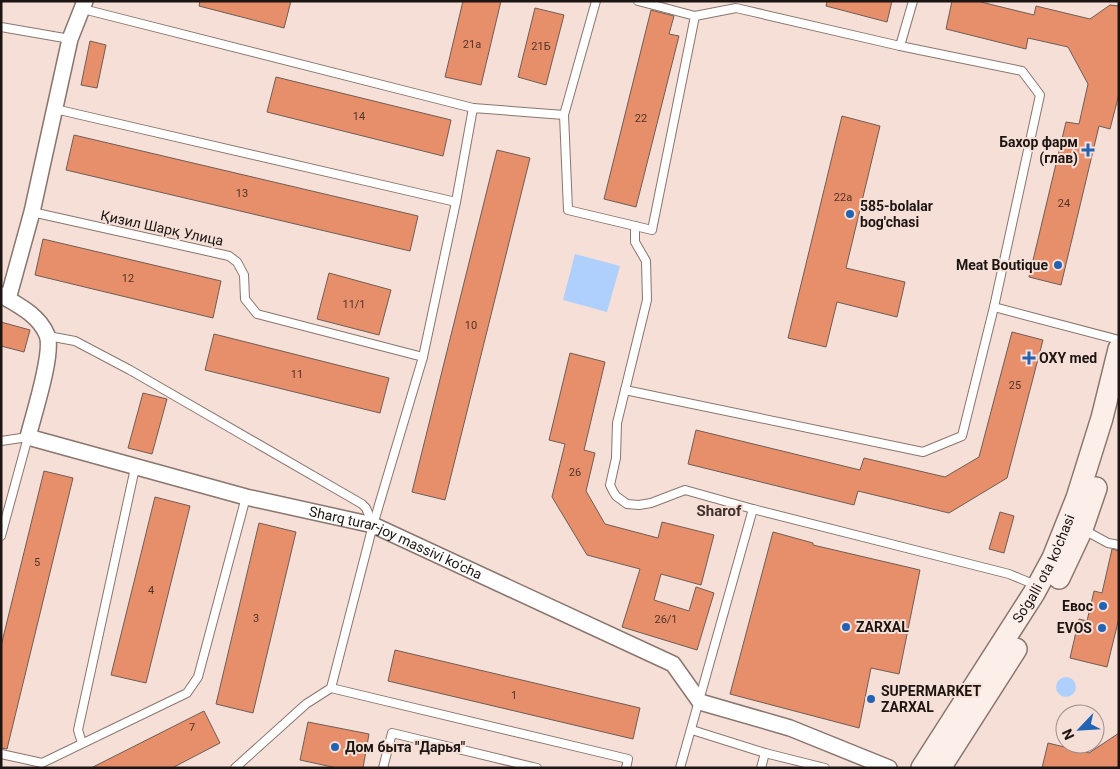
<svg xmlns="http://www.w3.org/2000/svg" width="1120" height="769" viewBox="0 0 1120 769" font-family="Roboto,sans-serif">
<style>
.water{fill:#afd0fc}
.building{fill:#e78f6a;stroke:#6f5d55}
.lines{fill:none;stroke-linecap:round;stroke-linejoin:round}
.service-casing{stroke:#89766e;stroke-width:10}
.minor-casing{stroke:#89766e;stroke-width:18}
.secondary-casing{stroke:#89766e;stroke-width:24}
.service{stroke:#fff;stroke-width:8}
.minor{stroke:#fff;stroke-width:15}
.secondary{stroke:#fcefea;stroke-width:21}
.poi-dot{fill:#2263b4;stroke:#f5dfd7;stroke-width:2}
.labels{text-anchor:middle;stroke-width:4;stroke-linejoin:round;paint-order:stroke}
.number-label{font-size:11px;fill:#4f3428}
.poi-label{font-size:14px;font-weight:bold;fill:#1c1512;stroke:#f5dfd7;text-anchor:start}
.street-label{font-size:14px;fill:#1c1512;stroke:#f5dfd7}
.neighbourhood-label{font-size:15px;font-weight:bold;fill:#41302a;stroke:#f5dfd7}
</style>
<rect width="100%" height="100%" fill="#f5dfd7"/>
<g class="water">
<polygon points="575,254 620,266 607,312 563,300"/>
<circle cx="1066" cy="687" r="10"/>
</g>
<g class="building">
<polygon points="200,1 291,1 284,28 199,6"/>
<polygon points="463,1 501,1 481,85 445,77"/>
<polygon points="827,1 892,1 887,22 826,6"/>
<polygon points="952,1 977,1 1034,15 1036,6 1090,19 1110,5 1119,6 1119,94 1110,129 1099,126 1061,285 1029,277 1066,122 1079,124 1088,84 1068,47 1028,38 1026,49 946,29"/>
<polygon points="535,8 564,15 546,85 518,77"/>
<polygon points="651,10 674,16 669,34 679,36 636,207 604,199"/>
<polygon points="90,41 106,45 97,88 81,85"/>
<polygon points="276,77 451,120 443,156 267,112"/>
<polygon points="842,116 880,126 846,268 905,282 897,317 837,302 826,347 788,338"/>
<polygon points="74,135 418,216 410,251 66,170"/>
<polygon points="497,150 530,158 445,500 412,492"/>
<polygon points="43,239 221,281 213,318 35,275"/>
<polygon points="329,273 391,290 379,335 317,319"/>
<polygon points="1,322 30,330 24,352 1,346"/>
<polygon points="1012,332 1043,340 1007,478 949,513 858,491 854,505 688,464 696,430 860,470 864,458 945,477 979,457"/>
<polygon points="214,334 389,378 380,413 205,370"/>
<polygon points="570,353 605,362 584,450 595,453 586,491 605,524 658,538 662,522 714,535 701,585 661,574 654,600 689,611 696,587 714,593 697,650 622,627 640,569 587,555 552,497 565,444 549,440"/>
<polygon points="143,393 167,399 152,454 128,448"/>
<polygon points="44,471 73,478 7,749 1,748 1,646"/>
<polygon points="155,497 190,506 146,683 111,675"/>
<polygon points="1000,512 1014,516 1004,553 989,549"/>
<polygon points="259,523 296,532 253,713 216,704"/>
<polygon points="773,532 813,543 813,545 920,570 899,674 871,668 859,728 730,694"/>
<polygon points="1112,549 1119,551 1119,618 1107,667 1070,658 1079,619 1087,621 1094,591 1102,593"/>
<polygon points="395,650 640,708 633,739 388,681"/>
<polygon points="204,711 220,743 172,768 91,768"/>
<polygon points="308,722 369,734 363,768 337,768 300,760"/>
<polygon points="1119,733 1119,768 1042,768 1048,743 1089,753"/>
</g>
<g class="lines">
<g class="service-casing">
<g id="service">
<polyline points="596,1 564,115 473,108 456,202 423,357 373,525 331,688 628,759 626,768"/>
<polyline points="638,1 695,16"/>
<polyline points="83,9 473,108"/>
<polyline points="1,27 70,39"/>
<polyline points="900,46 913,1"/>
<polyline points="55,109 456,202"/>
<polyline points="564,115 568,210 652,230 695,16 736,8 900,46 1022,71 1040,95 994,307 962,436 923,452 625,390"/>
<polyline points="32,212 229,256 237,262 244,275 245,299 257,314 423,357"/>
<polyline points="635,226 635,242 646,261 647,300 617,423 616,458 610,485 613,491 616,496 627,504 639,505 651,503 685,490 753,509 680,768"/>
<polyline points="994,307 1119,340"/>
<polyline points="48,336 75,341 130,370 362,504 366,508 373,525"/>
<polyline points="1,441 28,437 1,536"/>
<polyline points="753,509 1009,574 1038,586"/>
<polyline points="1084,530 1108,543 1119,545"/>
<polyline points="692,730 765,753 825,768"/>
<polyline points="82,743 78,730 135,468"/>
<polyline points="1,754 42,763 187,693 198,677 246,497"/>
<polyline points="235,768 306,704 331,688"/>
<polyline points="383,768 392,733 537,768"/>
<polyline points="761,768 765,753"/>
</g>
</g>
<g class="minor-casing">
<g id="minor">
<path id="s1" d="M1 295C18 305 39 315 47 335 54 353 33 416 28 437L246 497 373 525 673 664 700 702 790 728 889 768"/>
<polyline points="8,299 32,212 70,39 85,1"/>
</g>
</g>
<g class="secondary-casing">
<g id="secondary">
<polyline points="1059,578 1082,529 1096,488"/>
<path id="s2" d="M922 768 1034 593 1053 558 1077 498 1102 418 1119 349"/>
<polyline points="940,768 1016,649"/>
</g>
</g>
<use href="#service" class="service"/>
<use href="#minor" class="minor"/>
<use href="#secondary" class="secondary"/>
</g>
<g class="poi-dot">
<path d="M1085.5 142.5h5v5h5v5h-5v5h-5v-5h-5v-5h5z"/>
<circle cx="850" cy="214" r="5"/>
<circle cx="1058" cy="265" r="5"/>
<path d="M1026.5 350.5h5v5h5v5h-5v5h-5v-5h-5v-5h5z"/>
<circle cx="1103" cy="606" r="5"/>
<circle cx="846" cy="627" r="5"/>
<circle cx="1102" cy="628" r="5"/>
<circle cx="871" cy="699" r="5"/>
<circle cx="335" cy="747" r="5"/>
</g>
<g class="labels">
<g class="number-label">
<text x="472" y="48">21а</text>
<text x="541" y="50">21Б</text>
<text x="359" y="120">14</text>
<text x="641" y="122">22</text>
<text x="242" y="197">13</text>
<text x="843" y="201">22a</text>
<text x="1064" y="207">24</text>
<text x="128" y="282">12</text>
<text x="354" y="308">11/1</text>
<text x="471" y="329">10</text>
<text x="297" y="378">11</text>
<text x="1015" y="389">25</text>
<text x="575" y="476">26</text>
<text x="37" y="566">5</text>
<text x="151" y="594">4</text>
<text x="256" y="622">3</text>
<text x="666" y="623">26/1</text>
<text x="514" y="699">1</text>
<text x="192" y="731">7</text>
</g>
<g class="poi-label">
<text x="1078" y="147" text-anchor="end">Бахор фарм<tspan x="1078" dy="16">(глав)</tspan></text>
<text x="860" y="211">585-bolalar<tspan x="860" dy="16">bog'chasi</tspan></text>
<text x="1048" y="270" text-anchor="end">Meat Boutique</text>
<text x="1039" y="363">OXY med</text>
<text x="1093" y="611" text-anchor="end">Евос</text>
<text x="856" y="632">ZARXAL</text>
<text x="1092" y="633" text-anchor="end">EVOS</text>
<text x="881" y="696">SUPERMARKET<tspan x="881" dy="16">ZARXAL</tspan></text>
<text x="345" y="752">Дом быта "Дарья"</text>
</g>
<g class="street-label">
<text transform="translate(162 228) rotate(12)" y="5">Қизил Шарқ Улица</text>
<text dy="5" stroke="none"><textPath href="#s1" startOffset="550">Sharq turar-joy massivi ko'cha</textPath></text>
<text dy="5" stroke="none"><textPath href="#s2" startOffset="234">So'galli ota ko'chasi</textPath></text>
</g>
<g class="neighbourhood-label">
<text x="719" y="516">Sharof</text>
</g>
</g>
<rect width="1120" height="769" fill="none" stroke="#1c1512" stroke-width="5"/>
<g transform="translate(1080 729) rotate(245)"><circle r="24" fill="#f5dfd7" stroke="#9e8e88"/>
<path d="M0-4L9 19L0 12L-9 19Z" fill="#2263b4"/>
<text y="-8" font-size="14" font-weight="bold" text-anchor="middle" fill="#1c1512">N</text>
</g>
</svg>
